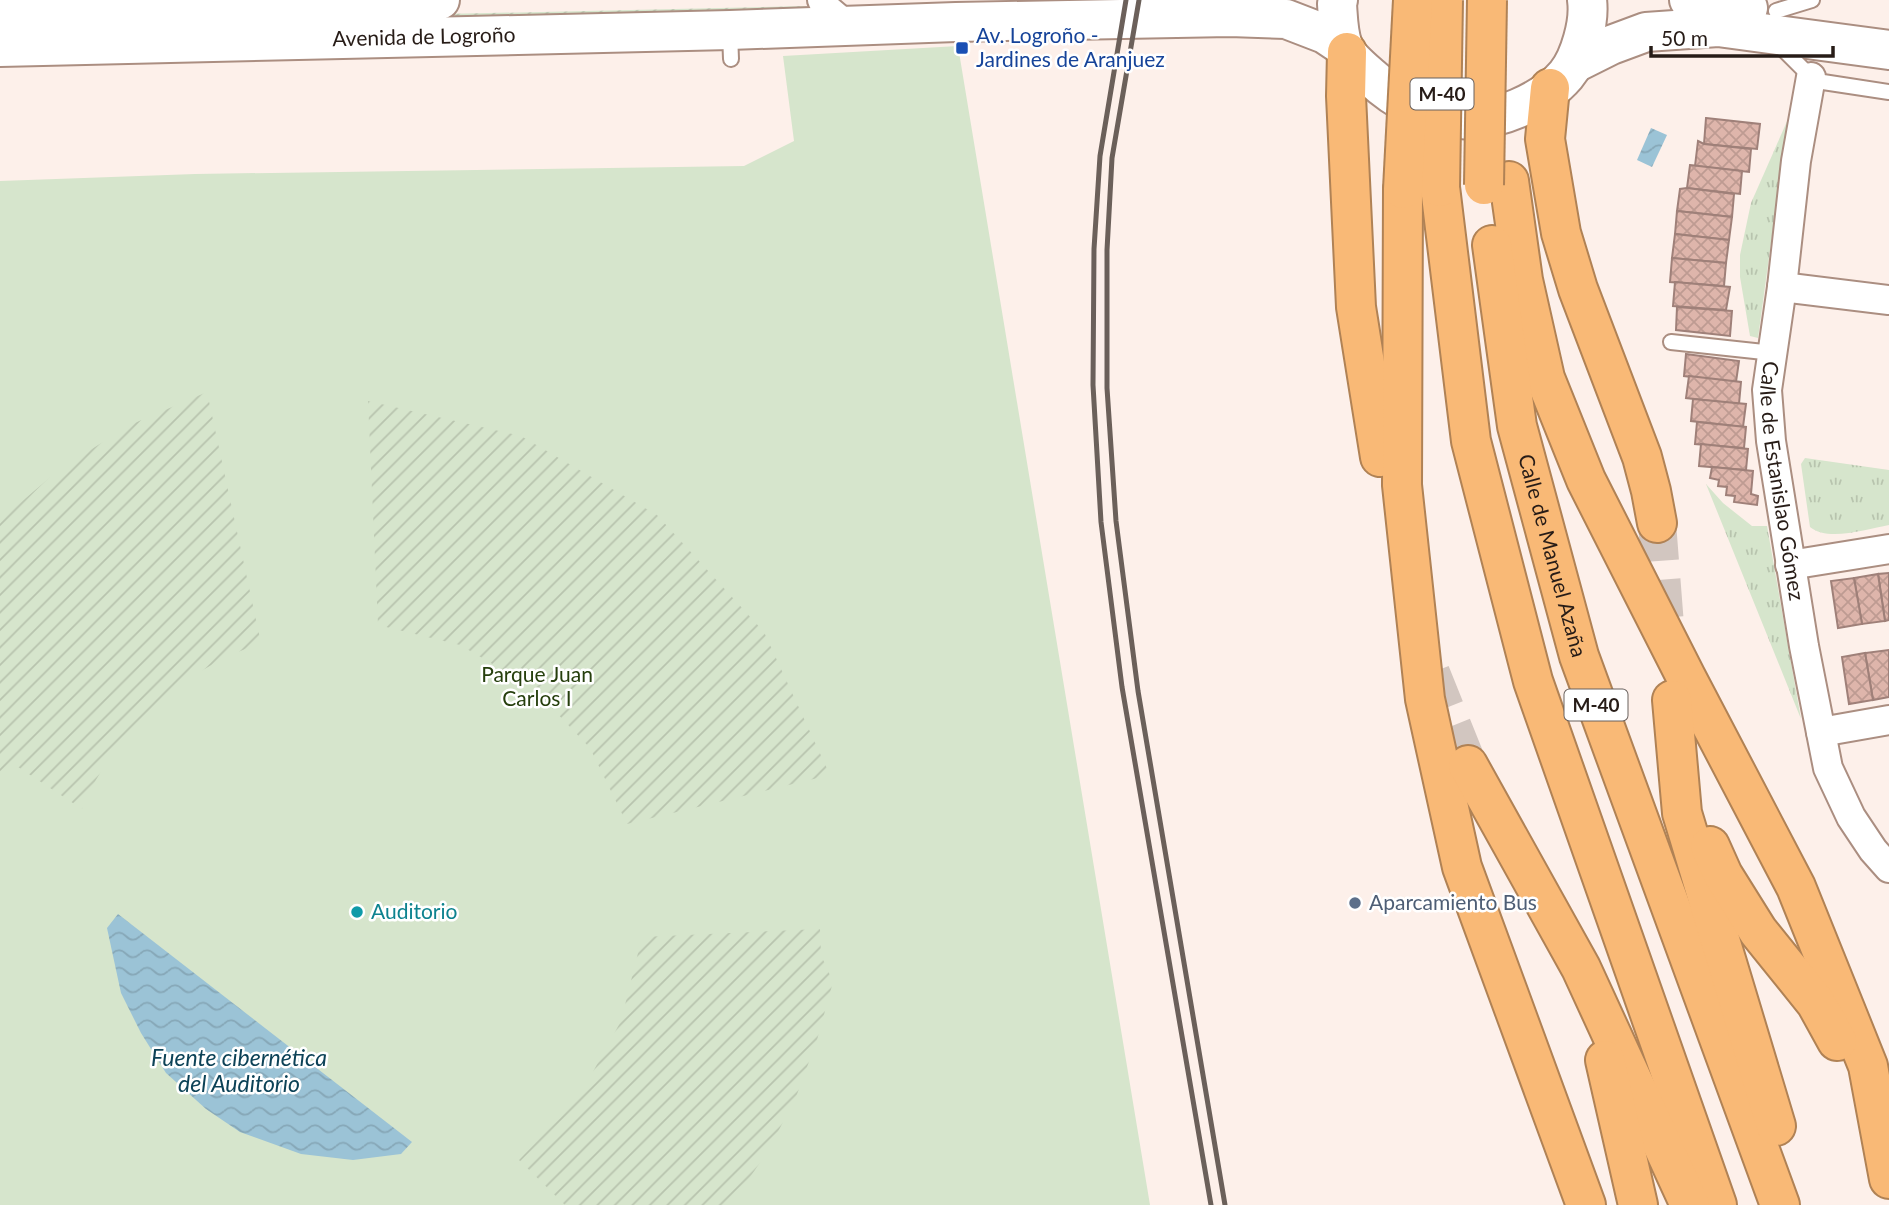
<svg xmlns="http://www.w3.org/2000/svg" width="1889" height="1205" viewBox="0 0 1889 1205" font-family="Lato,sans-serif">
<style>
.grass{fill:url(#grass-tufts)}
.park{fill:#d6e5cc}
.garden{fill:url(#garden-furrows)}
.water{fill:url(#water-waves)}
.building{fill:url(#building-cross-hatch);stroke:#9f8079;stroke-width:2}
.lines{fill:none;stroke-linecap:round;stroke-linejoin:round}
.motorway-tunnel{stroke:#d2c6c0;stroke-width:38;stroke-dasharray:38 19;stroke-linecap:butt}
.service-casing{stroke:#ab8e81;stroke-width:18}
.minor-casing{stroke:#ab8e81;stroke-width:32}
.secondary-casing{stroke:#ab8e81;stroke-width:42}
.motorway-casing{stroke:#b08255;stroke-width:42}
.service{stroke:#fff;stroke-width:14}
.minor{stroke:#fff;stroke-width:28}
.secondary{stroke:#fff;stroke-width:38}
.motorway{stroke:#f9b976;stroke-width:38}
.rail{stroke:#6b605a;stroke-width:5}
.motorway-bridge-casing{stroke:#b08255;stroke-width:42;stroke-linecap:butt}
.motorway-bridge{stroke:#f9b976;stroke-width:38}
.transit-dot{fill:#1a4fb4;stroke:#fff;stroke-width:2.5}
.service-dot{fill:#5c6f8a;stroke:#fff;stroke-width:2.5}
.culture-dot{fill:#0f9aa8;stroke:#fff;stroke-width:2.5}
.labels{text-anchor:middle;stroke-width:5;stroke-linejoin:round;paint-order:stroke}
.shield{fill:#fff;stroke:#68605d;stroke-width:2}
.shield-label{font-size:19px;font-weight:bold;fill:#271c17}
.transit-label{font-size:21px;fill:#164399;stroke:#fff;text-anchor:start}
.street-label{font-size:21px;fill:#271c17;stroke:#fff}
.park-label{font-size:21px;fill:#263f0d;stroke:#fff}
.service-label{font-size:21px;fill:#4e5e75;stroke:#fff;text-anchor:start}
.culture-label{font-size:21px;fill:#0d838f;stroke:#fff;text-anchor:start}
.water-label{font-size:23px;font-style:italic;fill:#0c4257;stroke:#fff}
</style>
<defs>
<pattern id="grass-tufts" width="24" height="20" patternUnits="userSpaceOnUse" patternTransform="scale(1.75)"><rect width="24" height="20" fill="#d6e5cc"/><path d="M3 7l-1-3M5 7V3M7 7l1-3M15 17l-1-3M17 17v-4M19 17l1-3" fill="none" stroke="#b8c4ae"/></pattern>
<pattern id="garden-furrows" width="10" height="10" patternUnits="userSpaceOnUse" patternTransform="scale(1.75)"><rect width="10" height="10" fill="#d6e5cc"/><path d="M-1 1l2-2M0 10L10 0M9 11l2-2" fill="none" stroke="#b8c4ae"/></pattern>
<pattern id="water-waves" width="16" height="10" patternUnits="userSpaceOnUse" patternTransform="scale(1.75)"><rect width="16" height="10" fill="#9bc3d6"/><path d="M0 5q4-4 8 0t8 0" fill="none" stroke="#86a7b7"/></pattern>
<pattern id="building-cross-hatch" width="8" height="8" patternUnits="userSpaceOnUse" patternTransform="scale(1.75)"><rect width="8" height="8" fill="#deb5ab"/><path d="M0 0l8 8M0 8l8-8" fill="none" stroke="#be9b92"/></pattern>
</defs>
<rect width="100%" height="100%" fill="#fdf0ea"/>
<g class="grass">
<polygon points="1788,119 1758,338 1750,336 1740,277 1740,255 1751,203"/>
<path d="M1805 458 1889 470V525C1867 529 1828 542 1810 527L1801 464Z"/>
<polygon points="1706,484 1723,503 1752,526 1767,526 1801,719"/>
</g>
<polygon class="park" points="958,46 1150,1205 0,1205 0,181 195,174 744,166 794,141 783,56"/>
<g class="garden">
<polygon points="806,6 810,10 806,13 0,24"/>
<path d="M207 392 261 643C248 648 233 653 221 660 172 685 131 723 102 770 94 782 88 796 82 809L15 765 0 778V520L60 469 130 425Z"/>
<polygon points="368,401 521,436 657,515 764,632 830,775 627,824 590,748 532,687 460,645 378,625"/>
<polygon points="820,929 821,955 833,982 817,1040 796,1097 768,1151 731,1205 565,1205 519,1160 579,1097 621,1021 642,937"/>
</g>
<g class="water">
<polygon points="1651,128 1667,135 1652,167 1637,160"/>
<polygon points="118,914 412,1142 401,1154 353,1160 301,1154 240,1132 206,1109 166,1073 141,1033 121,993 107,928"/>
</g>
<g class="building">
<polygon points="1706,118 1760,124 1757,149 1704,144"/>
<polygon points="1698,141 1704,144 1751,149 1749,172 1695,166"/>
<polygon points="1690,165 1742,171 1740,194 1687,188"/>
<polygon points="1687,188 1734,194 1732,217 1677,211 1680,189"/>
<polygon points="1677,211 1732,217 1729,240 1675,234"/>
<polygon points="1675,234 1729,240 1726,263 1672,258"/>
<polygon points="1672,258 1726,263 1724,286 1670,282"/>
<polygon points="1675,282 1730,287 1726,310 1673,306"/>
<polygon points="1677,307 1732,311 1730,336 1676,330"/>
<polygon points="1686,354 1739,361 1736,382 1684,376"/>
<polygon points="1689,376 1741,382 1739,404 1686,398"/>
<polygon points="1693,399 1746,404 1743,427 1691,421"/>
<polygon points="1697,422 1746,427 1744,448 1695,444"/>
<polygon points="1701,444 1748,449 1746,470 1699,466"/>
<polygon points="1712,467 1753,471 1751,494 1758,496 1757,505 1734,502 1735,496 1726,495 1727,487 1718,486 1719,480 1710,478"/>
<polygon points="1889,573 1889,620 1885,621 1878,574"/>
<polygon points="1878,574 1885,621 1862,624 1854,578"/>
<polygon points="1854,578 1862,624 1838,628 1831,581"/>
<polygon points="1889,650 1889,697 1873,700 1865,653"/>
<polygon points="1865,653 1873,700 1849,704 1842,657"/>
</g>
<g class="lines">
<g class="motorway-tunnel">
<polyline points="1657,523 1666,638"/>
<polyline points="1431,673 1468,765"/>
</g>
<g class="service-casing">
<g id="service">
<polyline points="1776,11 1812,0"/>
<polyline points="730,33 731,59"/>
<polyline points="1778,44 1811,77 1823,82 1889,92"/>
<polyline points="1671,342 1773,353"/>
</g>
</g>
<g class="minor-casing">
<g id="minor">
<polyline points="822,0 827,9 847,26"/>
<path id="s1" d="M1811 77 1796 161 1782 287 1767 390 1771 441 1804 646 1828 768 1851 817 1873 850 1889 868"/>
<polyline points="1782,287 1889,300"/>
<polyline points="1790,565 1889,549"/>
<polyline points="1821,732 1889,720"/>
</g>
</g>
<g class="secondary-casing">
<g id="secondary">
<path d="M1338 0 1337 4C1338 17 1338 33 1343 46 1347 57 1362 69 1371 77 1398 102 1424 115 1461 119 1495 123 1544 101 1566 75 1580 58 1590 22 1587 0"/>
<polyline points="1689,0 1748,8"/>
<polyline points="0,11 440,0"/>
<path id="s2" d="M0 47 730 30 956 22 1230 17 1286 19 1325 34 1343 46"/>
<polyline points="1575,63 1611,45 1646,32 1718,27 1889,50"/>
</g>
</g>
<g class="motorway-casing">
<g id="motorway">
<polyline points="1347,52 1346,96 1356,307 1380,457"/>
<polyline points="1550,88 1545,139 1561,233 1578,289 1642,457 1651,491 1657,523"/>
<polyline points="1509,181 1523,280 1545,378 1586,480 1686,677 1796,887 1868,1066 1889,1179"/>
<polyline points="1440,187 1471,441 1533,681 1717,1205"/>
<polyline points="1403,189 1402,485 1425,699 1462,867 1586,1205"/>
<path id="s3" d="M1492 245 1517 426 1579 656 1780 1205"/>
<polyline points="1672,700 1682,813 1776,1126"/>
<polyline points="1468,765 1581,968 1690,1205"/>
<polyline points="1710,846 1723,875 1758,931 1816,1003 1837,1041"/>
<polyline points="1605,1060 1638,1205"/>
</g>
</g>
<use href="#service" class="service"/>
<use href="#minor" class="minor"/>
<use href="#secondary" class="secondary"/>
<use href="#motorway" class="motorway"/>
<g class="rail">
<polyline points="1126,0 1100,156 1094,249 1093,385 1101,522 1122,687 1211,1205"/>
<polyline points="1139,0 1112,158 1107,250 1107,388 1116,521 1138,691 1225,1205"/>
</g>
<g class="motorway-bridge-casing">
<g id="motorway-bridge">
<polyline points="1484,185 1487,0"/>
<polyline points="1440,187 1443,0"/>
<polyline points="1403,189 1413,0"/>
</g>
</g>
<use href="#motorway-bridge" class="motorway-bridge"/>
</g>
<rect class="transit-dot" x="955" y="41" width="14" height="14" rx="3.5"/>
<circle class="service-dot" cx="1355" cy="903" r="7"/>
<circle class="culture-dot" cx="357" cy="912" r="7"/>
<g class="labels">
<g class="shield">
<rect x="1410.5" y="78.5" width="63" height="31" rx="5"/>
<rect x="1564.5" y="689.5" width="63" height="31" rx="5"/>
</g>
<g class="shield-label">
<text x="1442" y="101">M-40</text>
<text x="1596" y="712">M-40</text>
</g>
<g class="transit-label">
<text x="976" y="43">Av. Logroño -<tspan x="976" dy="24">Jardines de Aranjuez</tspan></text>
</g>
<g class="street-label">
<text dy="7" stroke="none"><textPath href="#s2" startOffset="424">Avenida de Logroño</textPath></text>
<text dy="7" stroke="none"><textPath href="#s1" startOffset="408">Calle de Estanislao Gómez</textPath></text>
<text dy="7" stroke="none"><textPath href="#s3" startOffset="317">Calle de Manuel Azaña</textPath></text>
</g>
<g class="park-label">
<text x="537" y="682">Parque Juan<tspan x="537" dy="24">Carlos I</tspan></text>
</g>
<g class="service-label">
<text x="1369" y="910">Aparcamiento Bus</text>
</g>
<g class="culture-label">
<text x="371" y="919">Auditorio</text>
</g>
<g class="water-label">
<text x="239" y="1066">Fuente cibernética<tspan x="239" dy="26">del Auditorio</tspan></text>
</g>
</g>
<path d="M1651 46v10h182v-10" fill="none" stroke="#271c17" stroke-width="3.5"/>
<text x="1661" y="46" font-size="21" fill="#271c17" stroke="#ffffff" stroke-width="5" paint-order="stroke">50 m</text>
</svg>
